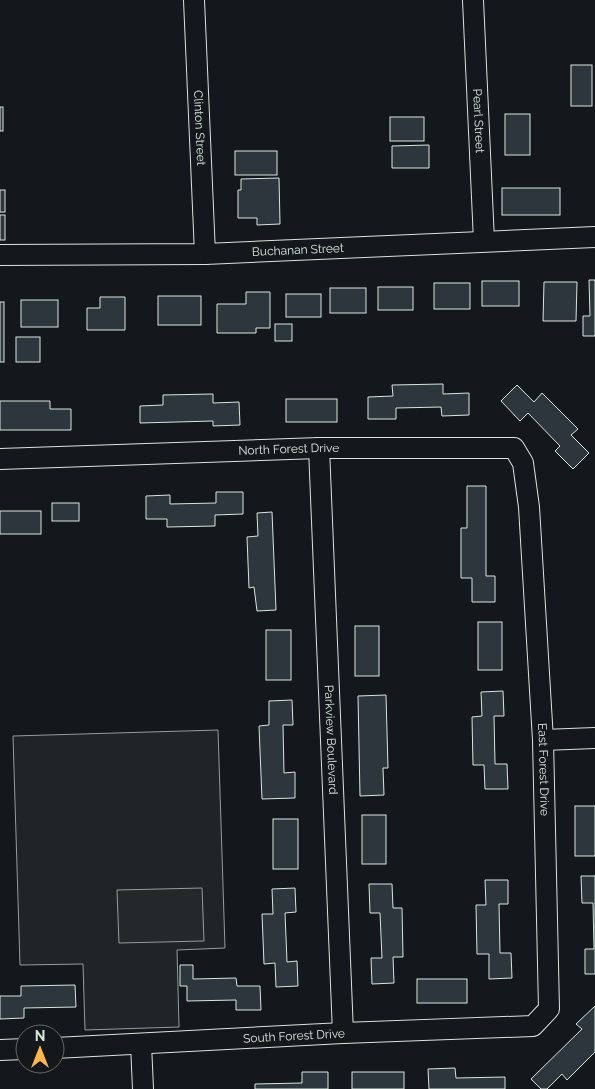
<svg xmlns="http://www.w3.org/2000/svg" width="595" height="1089" viewBox="0 0 595 1089" font-family="Raleway,sans-serif">
<style>
.green{fill:#202428;stroke:#939e99}
.parking{fill:#24282b;stroke:#939e99}
.building{fill:#2c363c;stroke:#d8e6dc}
.lines{fill:none;stroke-linecap:round;stroke-linejoin:round}
.minor-casing{stroke:#d8e6dc;stroke-width:22}
.minor{stroke:#14181c;stroke-width:20}
.labels{text-anchor:middle;stroke-width:4;stroke-linejoin:round;paint-order:stroke}
.street-label{font-size:12px;fill:#d8e6dc;stroke:#14181c}
</style>
<rect width="100%" height="100%" fill="#14181c"/>
<polygon class="green" points="218,730 225,948 177,950 179,1027 85,1030 83,964 20,965 13,736"/>
<polygon class="parking" points="202,888 204,941 119,943 117,890"/>
<g class="building">
<rect x="571" y="65" width="21" height="41"/>
<rect x="0" y="107" width="3" height="24"/>
<rect x="505" y="114" width="25" height="41"/>
<rect x="390" y="117" width="34" height="24"/>
<polygon points="429,145 429,168 392,168 392,146"/>
<rect x="235" y="151" width="42" height="24"/>
<polygon points="279,178 280,224 257,225 257,218 238,218 238,190 241,190 241,179"/>
<rect x="502" y="188" width="58" height="27"/>
<rect x="0" y="190" width="5" height="22"/>
<rect x="0" y="215" width="5" height="25"/>
<polygon points="589,280 595,280 595,336 583,336 583,316 590,316"/>
<rect x="482" y="281" width="37" height="25"/>
<polygon points="544,282 577,282 576,321 543,321"/>
<rect x="434" y="283" width="36" height="26"/>
<rect x="378" y="287" width="35" height="23"/>
<rect x="330" y="288" width="36" height="25"/>
<polygon points="246,292 270,292 270,328 256,328 256,333 217,333 217,304 246,304"/>
<rect x="286" y="294" width="35" height="23"/>
<rect x="158" y="296" width="43" height="29"/>
<polygon points="100,297 125,297 125,330 87,330 87,308 100,308"/>
<rect x="21" y="300" width="37" height="27"/>
<rect x="0" y="302" width="4" height="60"/>
<rect x="275" y="324" width="17" height="17"/>
<rect x="16" y="337" width="24" height="25"/>
<polygon points="443,384 443,394 469,393 469,415 442,416 441,407 396,408 396,419 368,419 368,397 393,396 392,385"/>
<polygon points="517,385 534,402 542,393 578,429 571,435 589,453 573,469 555,451 560,446 528,413 520,421 501,401"/>
<polygon points="213,394 213,403 239,402 240,425 213,426 213,421 140,423 140,406 163,405 163,395"/>
<rect x="286" y="399" width="51" height="23"/>
<polygon points="0,401 50,401 50,409 71,409 71,430 0,430"/>
<polygon points="467,486 486,486 486,576 495,576 495,602 472,602 472,578 461,578 461,528 467,528"/>
<polygon points="216,492 243,492 243,514 215,515 215,526 167,527 167,519 146,519 146,496 170,495 170,504 216,503"/>
<rect x="52" y="503" width="27" height="18"/>
<rect x="0" y="511" width="41" height="23"/>
<polygon points="272,512 276,610 257,611 254,587 249,588 247,537 258,536 257,513"/>
<rect x="478" y="622" width="24" height="48"/>
<rect x="355" y="626" width="24" height="50"/>
<rect x="266" y="630" width="25" height="50"/>
<polygon points="503,691 504,716 494,716 495,764 507,764 508,789 485,789 484,765 473,765 472,717 482,716 481,692"/>
<polygon points="386,695 388,768 383,768 384,795 360,796 358,696"/>
<polygon points="292,700 293,725 283,725 284,773 295,772 295,798 262,799 259,726 269,725 269,701"/>
<rect x="575" y="806" width="20" height="50"/>
<rect x="362" y="815" width="24" height="49"/>
<rect x="273" y="819" width="25" height="50"/>
<polygon points="581,876 595,876 595,974 585,974 585,949 594,949 593,903 582,903"/>
<polygon points="485,880 508,880 508,904 499,904 500,953 511,953 512,978 489,979 489,954 477,954 476,905 486,905"/>
<polygon points="369,884 392,884 393,908 402,908 403,957 393,957 394,983 372,984 371,958 382,958 380,913 370,913"/>
<polygon points="295,888 296,912 285,913 287,962 297,961 298,986 276,987 275,963 264,964 262,914 273,914 272,889"/>
<polygon points="180,965 193,965 193,979 236,978 237,986 260,986 261,1010 236,1010 236,1000 187,1001 187,986 180,986"/>
<rect x="417" y="979" width="50" height="24"/>
<polygon points="75,985 76,1007 24,1008 24,1018 0,1019 0,996 21,996 21,986"/>
<polygon points="595,1006 595,1052 567,1080 562,1074 547,1089 541,1089 531,1079 582,1029 576,1024"/>
<polygon points="455,1068 456,1078 505,1077 505,1089 429,1089 428,1069"/>
<polygon points="302,1072 328,1072 328,1089 255,1089 255,1084 302,1083"/>
<rect x="352" y="1072" width="52" height="17"/>
</g>
<g class="lines">
<g class="minor-casing">
<g id="minor">
<path id="s1" d="M194 0 205 254"/>
<path id="s2" d="M473 0 484 241"/>
<path id="s3" d="M0 255 205 254 595 237"/>
<path id="s4" d="M319 448 343 1033"/>
<path id="s5" d="M0 459 319 448H514L523 463 529 507 543 740 549 1009 533 1026 343 1033 55 1048"/>
<polyline points="543,740 595,738"/>
<polyline points="141,1044 143,1089"/>
<polyline points="0,1050 25,1049"/>
</g>
</g>
<use href="#minor" class="minor"/>
</g>
<g class="labels">
<g class="street-label">
<text dy="4" stroke="none"><textPath href="#s2" startOffset="121">Pearl Street</textPath></text>
<text dy="4" stroke="none"><textPath href="#s1" startOffset="128">Clinton Street</textPath></text>
<text dy="4" stroke="none"><textPath href="#s3" startOffset="298">Buchanan Street</textPath></text>
<text dy="4" stroke="none"><textPath href="#s5" startOffset="289">North Forest Drive</textPath></text>
<text dy="4" stroke="none"><textPath href="#s4" startOffset="292">Parkview Boulevard</textPath></text>
<text dy="4" stroke="none"><textPath href="#s5" startOffset="839">East Forest Drive</textPath></text>
<text transform="translate(294 1036) rotate(-3)" y="4">South Forest Drive</text>
</g>
</g>
<g transform="translate(40 1049)"><circle r="24" fill="#14181c" stroke="#626a69"/>
<path d="M0-4L9 19L0 12L-9 19Z" fill="#ffb74d"/>
<text y="-8" font-size="14" font-weight="bold" text-anchor="middle" fill="#d8e6dc">N</text>
</g>
</svg>
